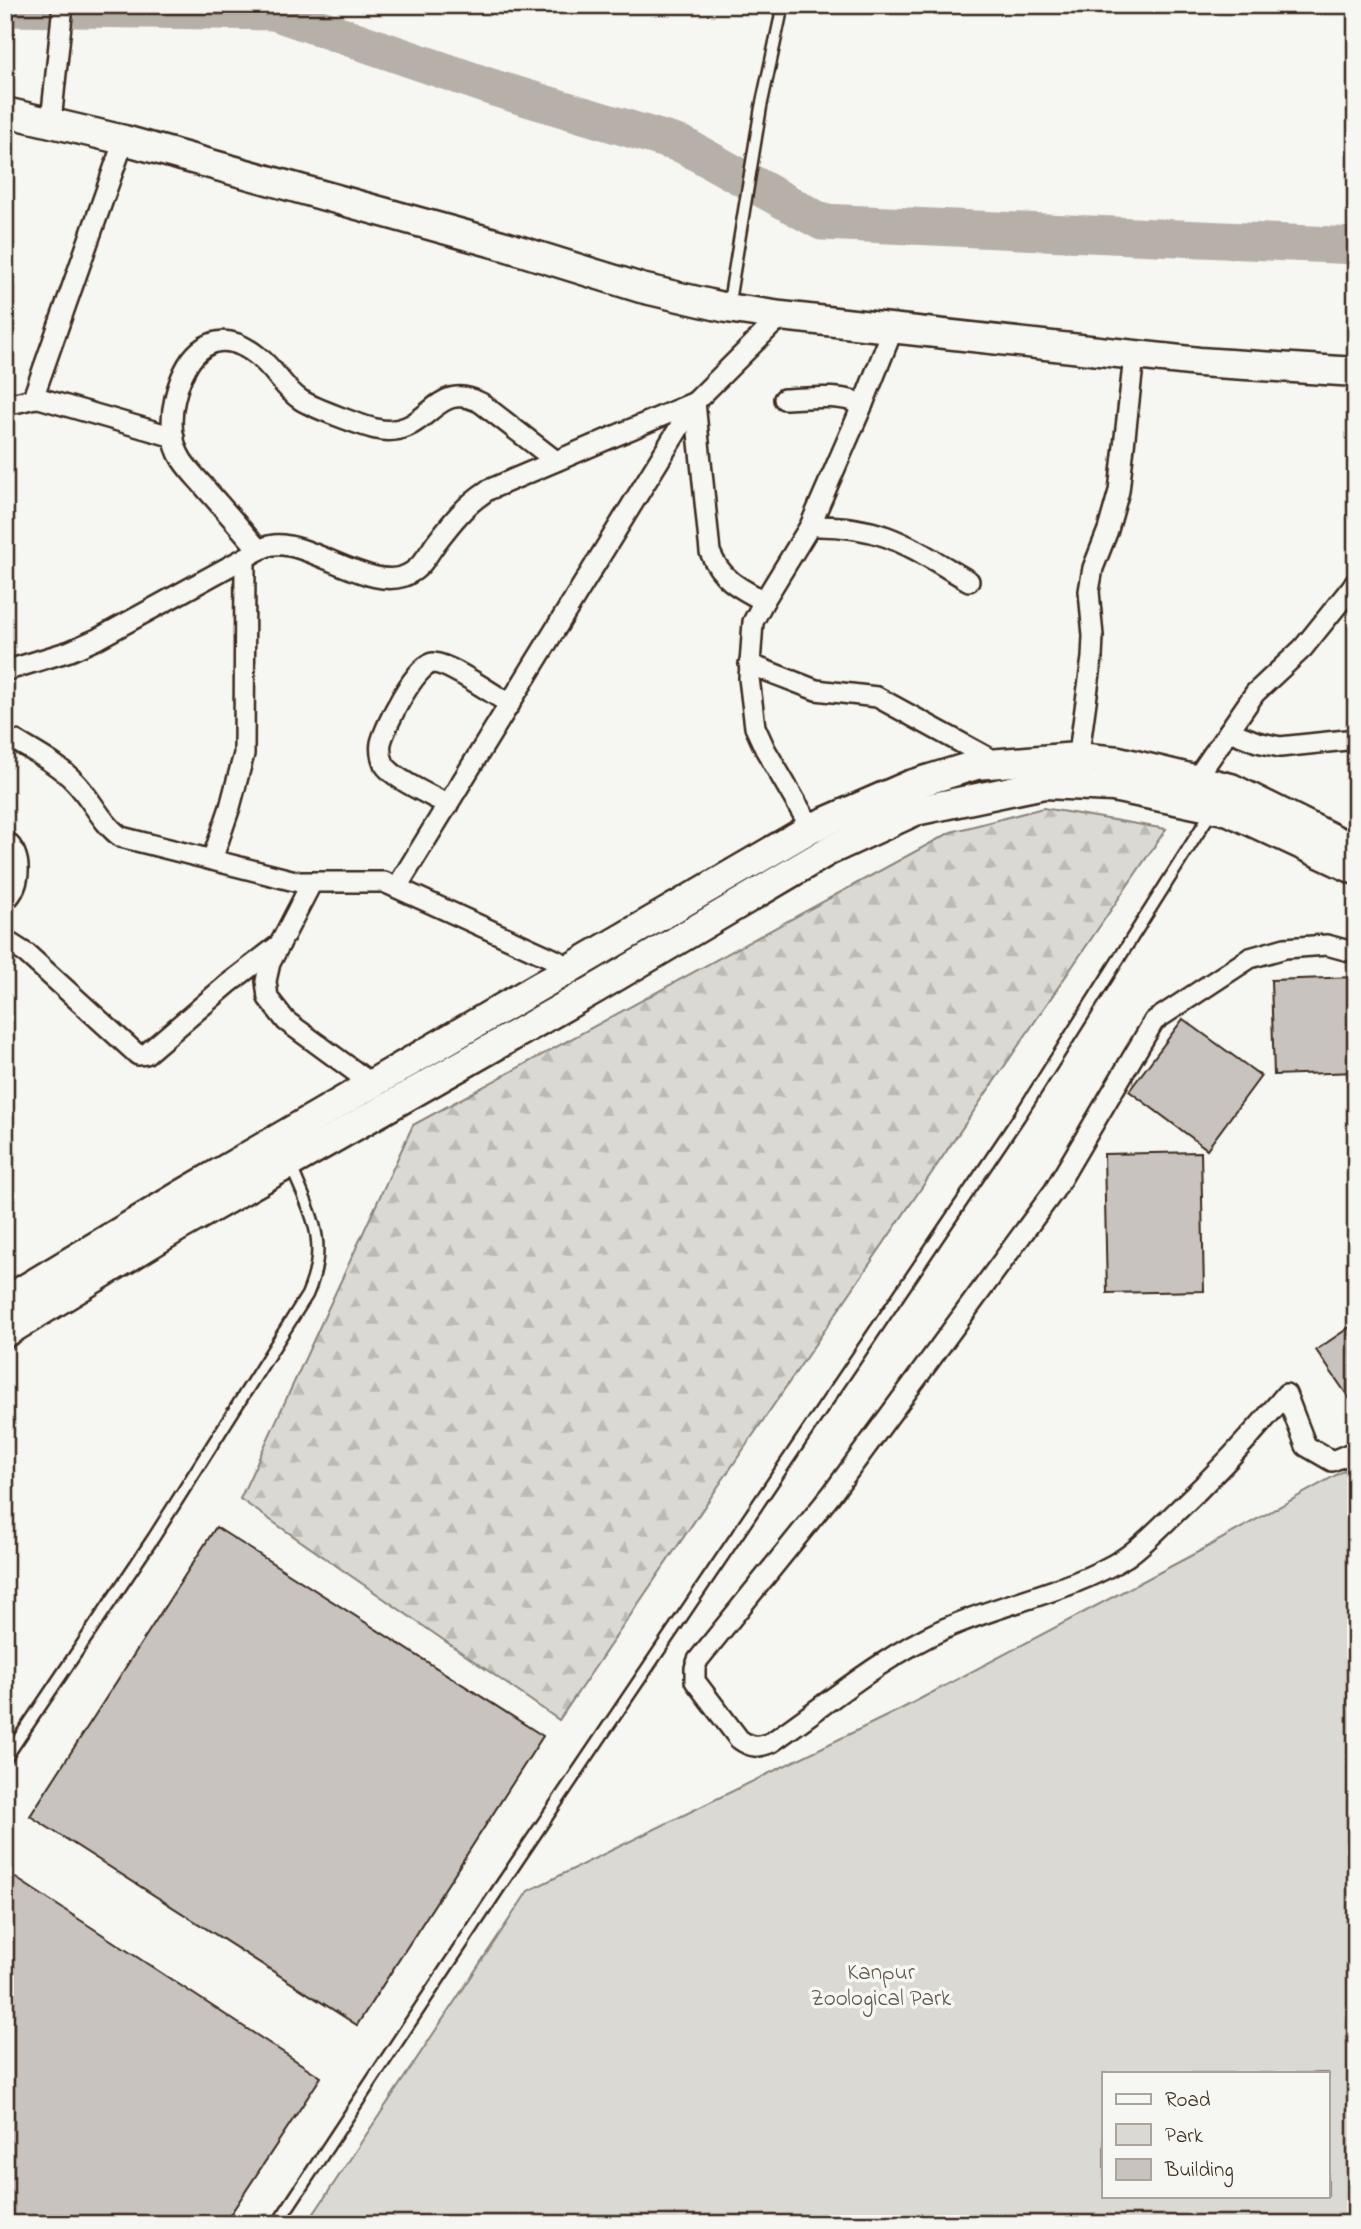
<svg xmlns="http://www.w3.org/2000/svg" width="1361" height="2229" viewBox="0 0 1361 2229" font-family="'Indie Flower',sans-serif">
<style>
.forest{fill:url(#forest-firs);stroke:#8a8278;stroke-width:2}
.green{fill:#dad9d3;stroke:#8a8278;stroke-width:2;fill-rule:evenodd}
.lines{fill:none;stroke-linecap:round;stroke-linejoin:round}
.river{stroke:#b6b0a9;stroke-width:37}
.building{fill:#c8c3be;stroke:#3b2a1e;stroke-width:2}
.lane-casing{stroke:#3b2a1e;stroke-width:15}
.street-casing{stroke:#3b2a1e;stroke-width:24}
.secondary-casing{stroke:#3b2a1e;stroke-width:33}
.lane{stroke:#f6f6f2;stroke-width:10}
.street{stroke:#f6f6f2;stroke-width:19}
.secondary{stroke:#f6f6f2;stroke-width:28}
.labels{text-anchor:middle;stroke-width:7;stroke-linejoin:round;paint-order:stroke}
.park-label{font-size:23px;fill:#63564b;stroke:#f6f6f2}
</style>
<defs>
<pattern id="forest-firs" width="22" height="20" patternUnits="userSpaceOnUse" patternTransform="scale(1.75)"><rect width="22" height="20" fill="#dad9d3"/><path d="M5 1l3.5 6h-7zM16 11l3.5 6h-7z" fill="#bcbab5"/></pattern>
</defs>
<rect width="100%" height="100%" fill="#f6f6f2"/>
<filter id="ink" filterUnits="userSpaceOnUse"><feTurbulence type="fractalNoise" baseFrequency=".0143" numOctaves="2"/><feDisplacementMap in="SourceGraphic" scale="14" xChannelSelector="R" yChannelSelector="G"/><feConvolveMatrix kernelMatrix="1 2 1 2 8 2 1 2 1" color-interpolation-filters="sRGB"/></filter>
<g filter="url(#ink)">
<polygon class="forest" points="1043,808 1166,829 559,1720 240,1499 413,1125 951,832"/>
<path class="green" d="M1356 1464V2224H307L528 1891 901 1709 1198 1552ZM1104 2073H1328V2196H1104Z"/>
<g class="lines">
<polyline class="river" points="5,8 274,12 494,88 683,145 822,222 1356,246"/>
</g>
<g class="building">
<polygon points="1356,977 1356,1072 1274,1075 1271,980"/>
<polygon points="1183,1019 1261,1076 1207,1149 1129,1091"/>
<polygon points="1201,1152 1204,1291 1107,1293 1104,1154"/>
<polygon points="1356,1323 1356,1408 1316,1350"/>
<polygon points="216,1527 543,1736 357,2025 30,1816"/>
<polygon points="5,1871 321,2077 224,2224 5,2224"/>
</g>
<g class="lines">
<g class="lane-casing">
<g id="lane">
<polyline points="728,308 761,107 783,5"/>
<path d="M5 1759 154 1537 307 1295C330 1242 311 1215 291 1166"/>
<polyline points="277,2224 499,1888 1019,1117 1212,811"/>
</g>
</g>
<g class="street-casing">
<g id="street">
<polyline points="51,122 63,5"/>
<polyline points="33,398 124,140"/>
<path d="M784 399C812 398 837 394 863 404"/>
<path d="M695 402 710 552C721 579 739 588 764 601"/>
<path d="M5 403C18 405 27 398 39 398L174 437"/>
<path d="M810 526C882 524 909 546 969 581"/>
<path d="M259 550C241 529 224 509 206 489 199 480 189 471 182 460 171 443 170 418 175 398 186 352 216 320 260 358 275 370 285 390 301 400 314 408 362 426 376 429 429 441 432 377 481 403L556 461"/>
<polyline points="749,664 816,690 877,697 998,763"/>
<path d="M5 671 70 651 97 639 259 550C263 548 269 545 274 545 312 541 377 597 412 572 422 566 429 553 436 543 452 522 465 505 488 490L695 402"/>
<polyline points="1229,731 1257,742 1280,747 1356,739"/>
<path d="M16 741C36 753 59 765 75 782 91 798 102 824 121 837L299 882H384L571 967"/>
<polyline points="1077,767 1092,658 1093,636 1089,591 1093,568 1108,530 1119,491 1134,356"/>
<polyline points="1196,779 1255,693 1303,648 1356,582"/>
<path d="M448 805C431 795 394 780 384 764 381 757 380 749 381 743 385 726 416 664 433 663 449 663 494 695 510 704"/>
<polyline points="811,828 765,749 755,727 749,678 753,622 764,601 810,526 863,404 893,329"/>
<path d="M5 840C23 856 22 885 5 901"/>
<polyline points="212,860 230,807 244,754 245,558"/>
<polyline points="311,884 270,963 266,981 268,998 286,1021 372,1084"/>
<polyline points="397,887 695,402 781,316"/>
<polyline points="5,940 27,954 138,1055 146,1054 228,984 280,944"/>
<path d="M1356 953 1327 945 1285 948 1250 958 1154 1021 1054 1191 831 1495 698 1660 695 1668V1681L739 1739C751 1748 758 1748 772 1742 828 1703 882 1657 944 1629 1004 1602 1071 1592 1126 1557 1142 1546 1156 1531 1170 1518 1211 1479 1250 1438 1286 1394L1306 1446 1332 1461 1356 1451"/>
</g>
</g>
<g class="secondary-casing">
<g id="secondary">
<polyline points="5,112 124,140 505,246 641,288 727,308 781,316 1199,362 1356,372"/>
<polyline points="5,1301 183,1194 811,828 910,785 976,765 1077,757 1119,761 1231,788 1356,850"/>
<polyline points="5,1333 178,1227 595,989 828,851 915,811 1044,784 1113,787 1229,811 1356,870"/>
</g>
</g>
<use href="#lane" class="lane"/>
<use href="#street" class="street"/>
<use href="#secondary" class="secondary"/>
</g>
</g>
<g class="labels">
<g class="park-label">
<text x="881" y="1979">Kanpur<tspan x="881" dy="26">Zoological Park</tspan></text>
</g>
</g>
<rect width="1361" height="2229" fill="none" stroke="#f6f6f2" stroke-width="28"/>
<rect x="14" y="14" width="1333" height="2201" fill="none" stroke="#3b2a1e" stroke-width="2.5" filter="url(#ink)"/>
<rect x="1102" y="2072" width="228" height="126" fill="#f6f6f2" stroke="#aba49d" stroke-width="2"/>
<rect x="1116" y="2094" width="35" height="10" fill="#f6f6f2" stroke="#aba49d" stroke-width="2"/>
<text x="1165" y="2106" font-size="21" fill="#3b2a1e">Road</text>
<rect x="1116" y="2124" width="35" height="21" fill="#dad9d3" stroke="#aba49d" stroke-width="2"/>
<text x="1165" y="2142" font-size="21" fill="#3b2a1e">Park</text>
<rect x="1116" y="2159" width="35" height="21" fill="#c8c3be" stroke="#aba49d" stroke-width="2"/>
<text x="1165" y="2176" font-size="21" fill="#3b2a1e">Building</text>
</svg>
